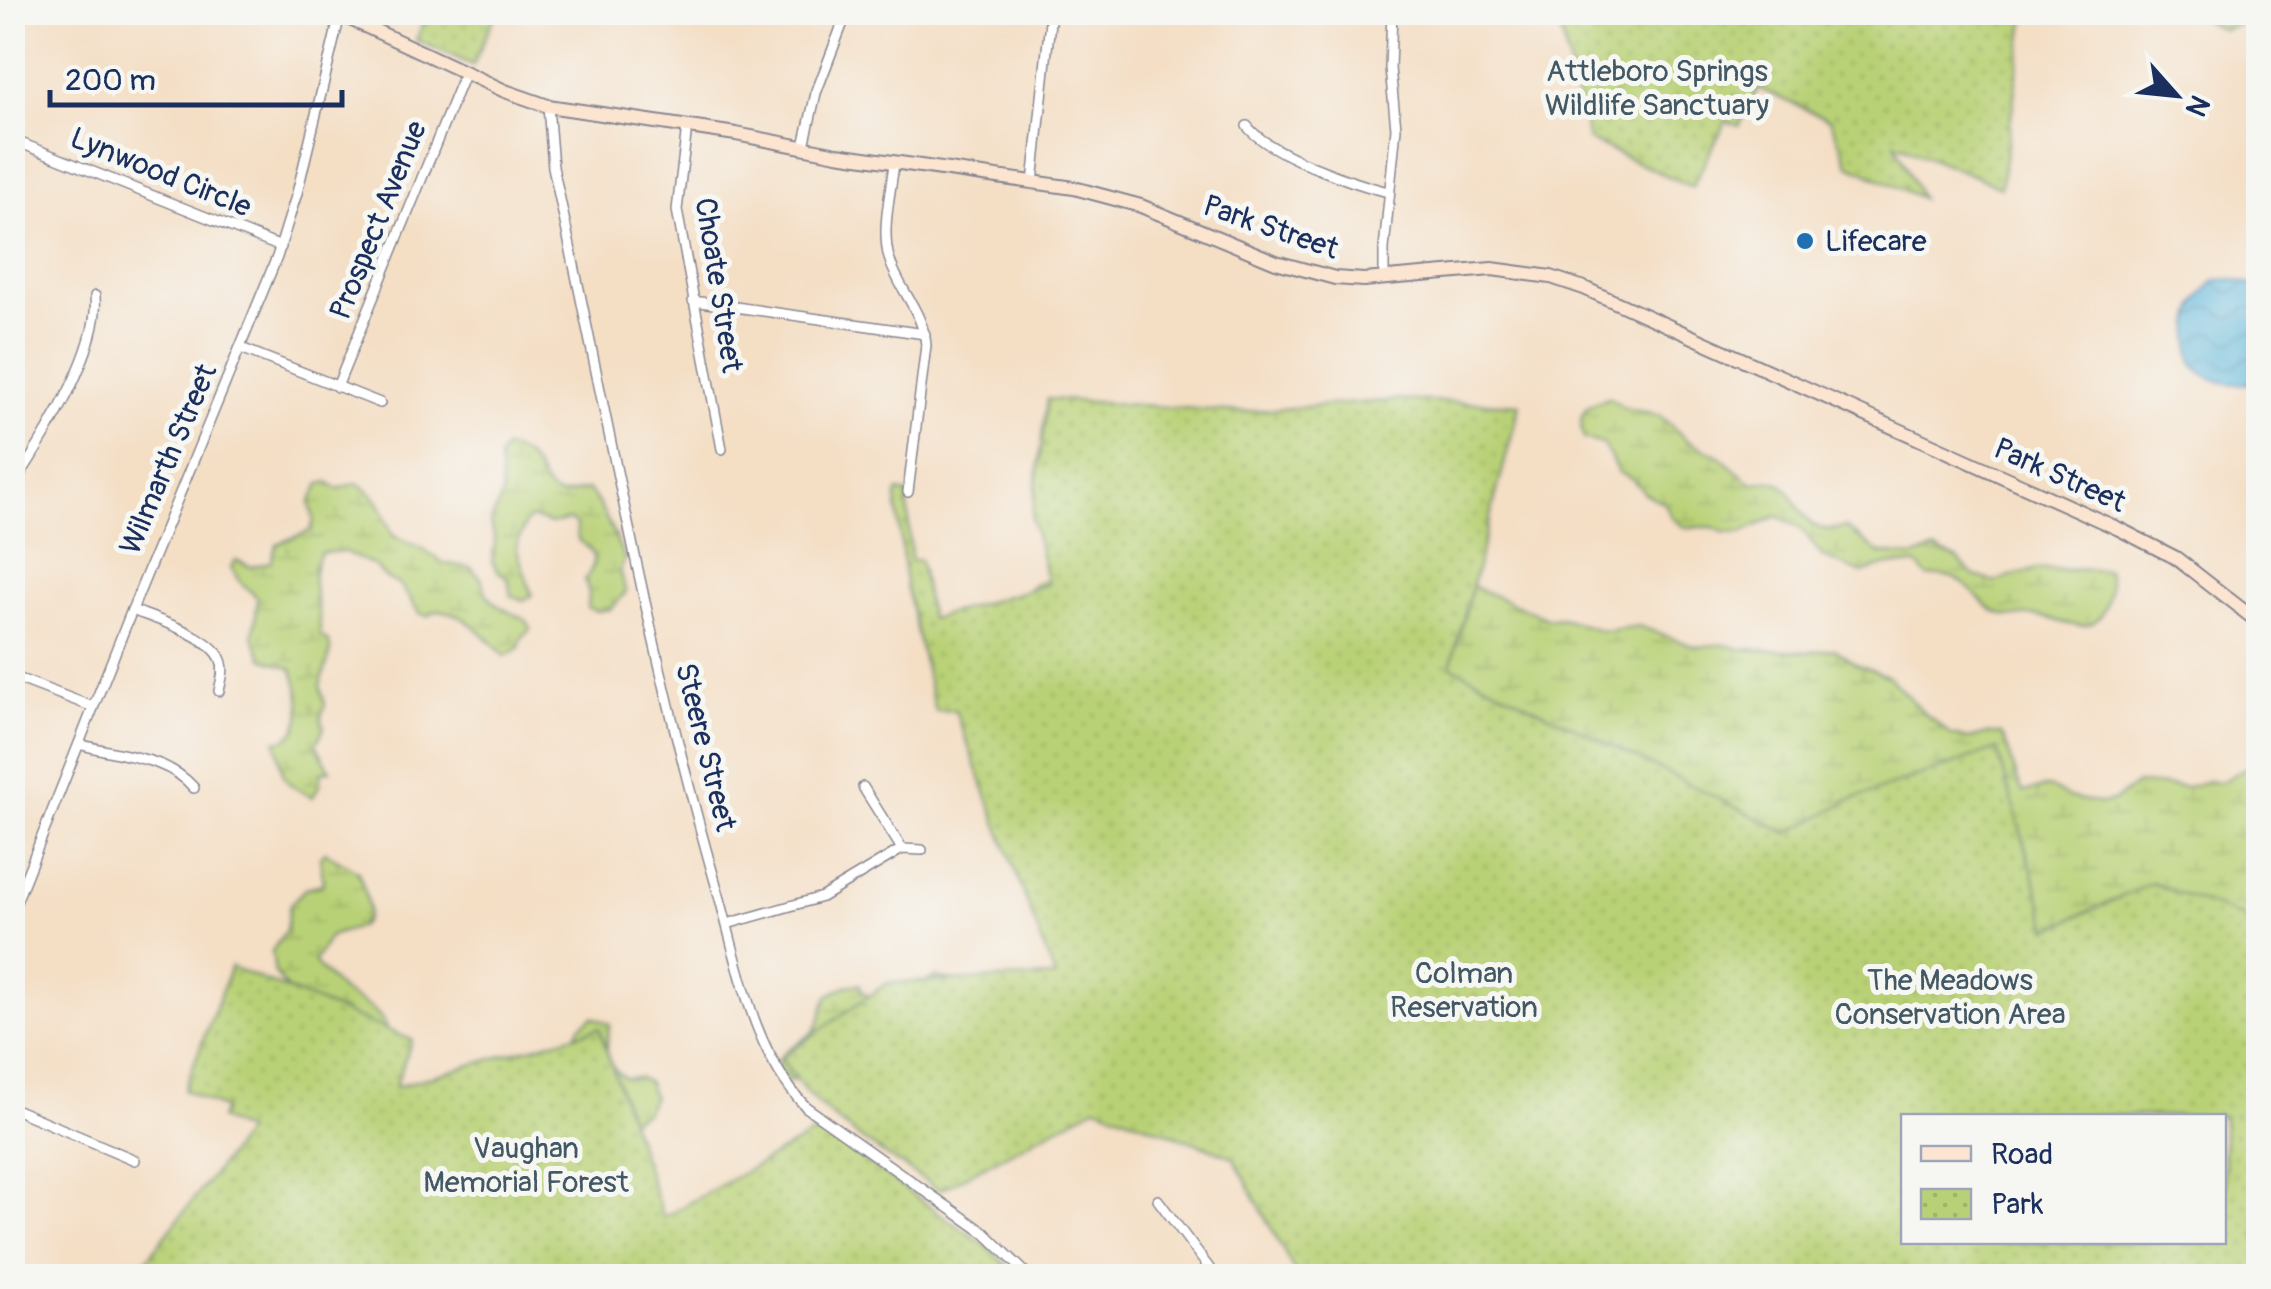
<svg xmlns="http://www.w3.org/2000/svg" width="2271" height="1289" viewBox="0 0 2271 1289" font-family="Pangolin,sans-serif">
<style>
.wetland{fill:url(#wetland-marsh);stroke:#6a806a;stroke-width:2.5;fill-rule:evenodd}
.park{fill:url(#park-dots);stroke:#6a806a;stroke-width:2.5;fill-rule:evenodd}
.water{fill:url(#water-waves);stroke:#3d739d;stroke-width:2.5}
.lines{fill:none;stroke-linecap:round;stroke-linejoin:round}
.street-casing{stroke:#888691;stroke-width:12}
.secondary-casing{stroke:#888691;stroke-width:16}
.street{stroke:#fff;stroke-width:9}
.secondary{stroke:#fce5d0;stroke-width:12}
.poi-dot{fill:#1f6fb2;stroke:#f6f6f2;stroke-width:4}
.labels{text-anchor:middle;stroke-width:10;stroke-linejoin:round;paint-order:stroke}
.park-label{font-size:30px;fill:#425864;stroke:#f6f6f2}
.street-label{font-size:30px;fill:#1b2f5e;stroke:#f6f6f2}
.poi-label{font-size:30px;fill:#1b2f5e;stroke:#f6f6f2;text-anchor:start}
</style>
<defs>
<pattern id="wetland-marsh" width="20" height="14" patternUnits="userSpaceOnUse" patternTransform="scale(2.5)"><rect width="20" height="14" fill="#b9d176"/><path d="M1 5h8M5 5V1M11 12h8M15 12V8" fill="none" stroke="#9eb468"/></pattern>
<pattern id="park-dots" width="8" height="8" patternUnits="userSpaceOnUse" patternTransform="scale(2.5)"><rect width="8" height="8" fill="#b9d176"/><path d="M2 2h.1M6 6h.1" fill="none" stroke="#9eb468" stroke-width="1.8" stroke-linecap="round"/></pattern>
<pattern id="water-waves" width="16" height="10" patternUnits="userSpaceOnUse" patternTransform="scale(2.5)"><rect width="16" height="10" fill="#5fb7dc"/><path d="M0 5q4-4 8 0t8 0" fill="none" stroke="#4e95b6"/></pattern>
</defs>
<rect width="100%" height="100%" fill="#f6f6f2"/>
<filter id="ink" filterUnits="userSpaceOnUse"><feTurbulence type="fractalNoise" baseFrequency=".01" numOctaves="2"/><feDisplacementMap in="SourceGraphic" scale="20" xChannelSelector="R" yChannelSelector="G"/><feConvolveMatrix kernelMatrix="1 2 1 2 8 2 1 2 1" color-interpolation-filters="sRGB"/></filter>
<filter id="wash" filterUnits="userSpaceOnUse"><feTurbulence type="fractalNoise" baseFrequency=".0048" numOctaves="4" result="noise"/><feDisplacementMap in="SourceGraphic" scale="40" xChannelSelector="R" yChannelSelector="G"/><feGaussianBlur stdDeviation="2.25" result="paint"/><feColorMatrix in="noise" values="0 0 0 0 0 0 0 0 0 0 0 0 0 0 0 0 0 1.4 0 .05"/><feComposite in="paint" operator="in"/></filter>
<g filter="url(#wash)">
<rect width="100%" height="100%" fill="#f4dec4"/>
<g class="wetland">
<path d="M1610 398 1625 408 1660 416 1688 441 1719 456 1752 484C1760 482 1769 479 1776 482 1802 491 1797 541 1845 527L1878 552 1912 557 1936 550 1957 559 1973 575 1994 582 2037 569 2107 570C2111 582 2110 588 2107 600 2096 642 2067 621 2038 616 2028 614 2017 618 2007 616 1974 610 1973 568 1928 577L1918 565H1888L1862 573 1823 557 1801 528 1777 516 1741 533 1723 532 1712 527H1684L1672 518 1665 504 1645 493 1632 479 1618 472 1603 444 1584 439C1576 413 1585 403 1610 398Z"/>
<path d="M504 449C541 451 536 488 557 495 565 498 579 490 588 490 600 500 617 542 625 559L619 571 626 592 611 609 597 611 588 608 589 594 585 580C598 561 598 552 578 540L576 525 571 520 550 524 533 518 526 521 516 547 532 595 523 600 511 595 508 578 498 571 492 562 495 542 491 522 502 496 499 458Z"/>
<path d="M328 482 338 489 357 483C379 494 384 514 393 536L422 548 443 563 471 568 481 578 487 595 498 606 527 621 531 629 521 639 519 648 505 656C490 640 450 596 428 616L419 613 401 586 386 578 375 566 343 551 320 553C305 582 322 605 320 635L328 641 331 651 320 686 325 704 321 717 324 728 316 744 330 770 320 773V784L313 797C277 781 285 777 276 741 310 738 302 691 292 669L263 658 253 637 258 598 239 581 231 567 236 560 251 567 271 562 277 544 310 531 314 521 310 503 320 484Z"/>
<path d="M1455 575 1476 588 1549 619 1562 618 1603 631 1639 626 1696 647 1725 644 1740 649 1807 652 1834 649 1856 664 1888 676 1925 714 1952 735 1969 739 1988 734H2001C2012 753 2013 774 2023 792L2049 787 2068 797 2102 804 2115 800 2137 784 2187 787 2208 781 2221 782 2258 761V1276H1828L1363 1121 805 1067 792 1081 785 1080 776 1065C781 1049 800 1044 812 1033 822 1023 822 1008 828 996L846 986 860 984 862 991 878 1003 936 977 989 989 1068 996 1011 603 1036 583 1054 577ZM1904 1116H2224V1242H1904Z"/>
<path d="M325 852 358 872C363 886 376 916 360 926 351 931 338 932 329 937L314 962C318 967 340 989 343 992 363 1005 386 1010 388 1038L289 992 275 973 272 951 286 930 290 904 306 888 323 884 320 857Z"/>
<path d="M593 1017 610 1024C605 1049 603 1063 625 1078L639 1077 648 1083 653 1097 646 1111 618 1127 570 1049 580 1026Z"/>
</g>
<g class="park">
<polygon points="428,13 496,13 473,65 416,40"/>
<polygon points="1556,13 2026,13 2001,187 1895,143 1921,198 1849,165 1830,120 1758,88 1739,126 1726,121 1692,187 1588,140"/>
<polygon points="2188,13 2258,13 2258,17 2223,30"/>
<path d="M1047 399 1240 412 1399 400 1520 404 1451 666 1788 833 1850 800 1997 749 2049 929 2152 883 2258 923V1276H1297L1233 1157 1097 1106 939 1190C883 1152 816 1118 781 1058L887 983 1055 977 955 710 935 711 906 587 896 498 898 492 907 494 911 560H920L930 619 1048 584 1032 518ZM1904 1116H2224V1242H1904Z"/>
<polygon points="231,967 412,1040 395,1087 599,1028 663,1217 820,1130 985,1245 1018,1276 134,1276 246,1132 220,1119 224,1109 184,1090"/>
</g>
<path class="water" d="M2231 279 2258 286V383C2234 386 2211 384 2193 365 2186 331 2189 303 2216 280Z"/>
</g>
<g filter="url(#ink)">
<g class="lines">
<g class="street-casing">
<g id="street">
<path d="M548 106 553 167C606 409 649 654 718 892 739 966 752 1051 806 1107L985 1233 1029 1276"/>
<path d="M1247 126C1268 154 1352 183 1388 192"/>
<polyline points="687,127 677,210 722,449"/>
<polyline points="23,144 281,247"/>
<polyline points="804,146 816,93 847,12"/>
<path d="M894 163C891 192 881 229 889 258 898 289 923 311 926 345L908 492"/>
<polyline points="1033,183 1051,12"/>
<polyline points="1384,278 1384,249 1396,128 1390,68 1392,12"/>
<polyline points="693,301 925,334"/>
<polyline points="241,348 380,403"/>
<polyline points="337,387 465,72"/>
<path d="M12 487C42 442 101 350 95 296"/>
<path d="M132 610C155 619 212 636 221 660 225 670 221 681 219 691"/>
<polyline points="12,676 93,707"/>
<path d="M79 744C118 756 166 755 194 788"/>
<polyline points="863,787 902,849"/>
<polyline points="12,912 132,610 277,257 297,193 340,15"/>
<polyline points="727,924 822,897 902,849 922,850"/>
<polyline points="12,1108 135,1160"/>
<polyline points="1158,1200 1215,1276"/>
</g>
</g>
<g class="secondary-casing">
<polyline id="secondary" points="335,12 505,91 548,106 736,134 837,154 1074,188 1141,206 1276,262 1335,278 1364,280 1492,269 1551,277 1584,288 2119,529 2176,558 2258,622"/>
</g>
<use href="#street" class="street"/>
<use href="#secondary" class="secondary"/>
</g>
</g>
<circle class="poi-dot" cx="1805" cy="241" r="10"/>
<g class="labels">
<g class="park-label">
<text x="1657" y="81">Attleboro Springs<tspan x="1657" dy="34">Wildlife Sanctuary</tspan></text>
<text x="1464" y="983">Colman<tspan x="1464" dy="34">Reservation</tspan></text>
<text x="1950" y="990">The Meadows<tspan x="1950" dy="34">Conservation Area</tspan></text>
<text x="526" y="1158">Vaughan<tspan x="526" dy="34">Memorial Forest</tspan></text>
</g>
<g class="street-label">
<text transform="translate(161 172) rotate(22)" y="10">Lynwood Circle</text>
<text transform="translate(378 220) rotate(-68)" y="10">Prospect Avenue</text>
<text transform="translate(1271 227) rotate(19)" y="10">Park Street</text>
<text transform="translate(719 285) rotate(81)" y="10">Choate Street</text>
<text transform="translate(168 459) rotate(-67)" y="10">Wilmarth Street</text>
<text transform="translate(2060 475) rotate(24)" y="10">Park Street</text>
<text transform="translate(706 747) rotate(76)" y="10">Steere Street</text>
</g>
<g class="poi-label">
<text x="1825" y="251">Lifecare</text>
</g>
</g>
<rect width="2271" height="1289" fill="none" stroke="#f6f6f2" stroke-width="50"/>
<rect x="1901" y="1114" width="325" height="130" fill="#f6f6f2" stroke="#9ea6b7" stroke-width="2.5"/>
<rect x="1921" y="1146" width="50" height="15" fill="#fce5d0" stroke="#9ea6b7" stroke-width="2.5"/>
<text x="1991" y="1164" font-size="30" fill="#1b2f5e">Road</text>
<rect x="1921" y="1189" width="50" height="30" fill="url(#park-dots)" stroke="#9ea6b7" stroke-width="2.5"/>
<text x="1991" y="1214" font-size="30" fill="#1b2f5e">Park</text>
<g transform="translate(2176 95) rotate(117)" stroke="#f6f6f2" stroke-width="8" paint-order="stroke">
<path d="M0-8L18 38L0 25L-18 38Z" fill="#1b2f5e"/>
<text y="-15" font-size="28" font-weight="bold" text-anchor="middle" fill="#1b2f5e">N</text>
</g>
<path d="M50 90v15h292v-15" fill="none" stroke="#1b2f5e" stroke-width="5"/>
<text x="65" y="90" font-size="30" fill="#1b2f5e" stroke="#f6f6f2" stroke-width="8" paint-order="stroke">200 m</text>
</svg>
